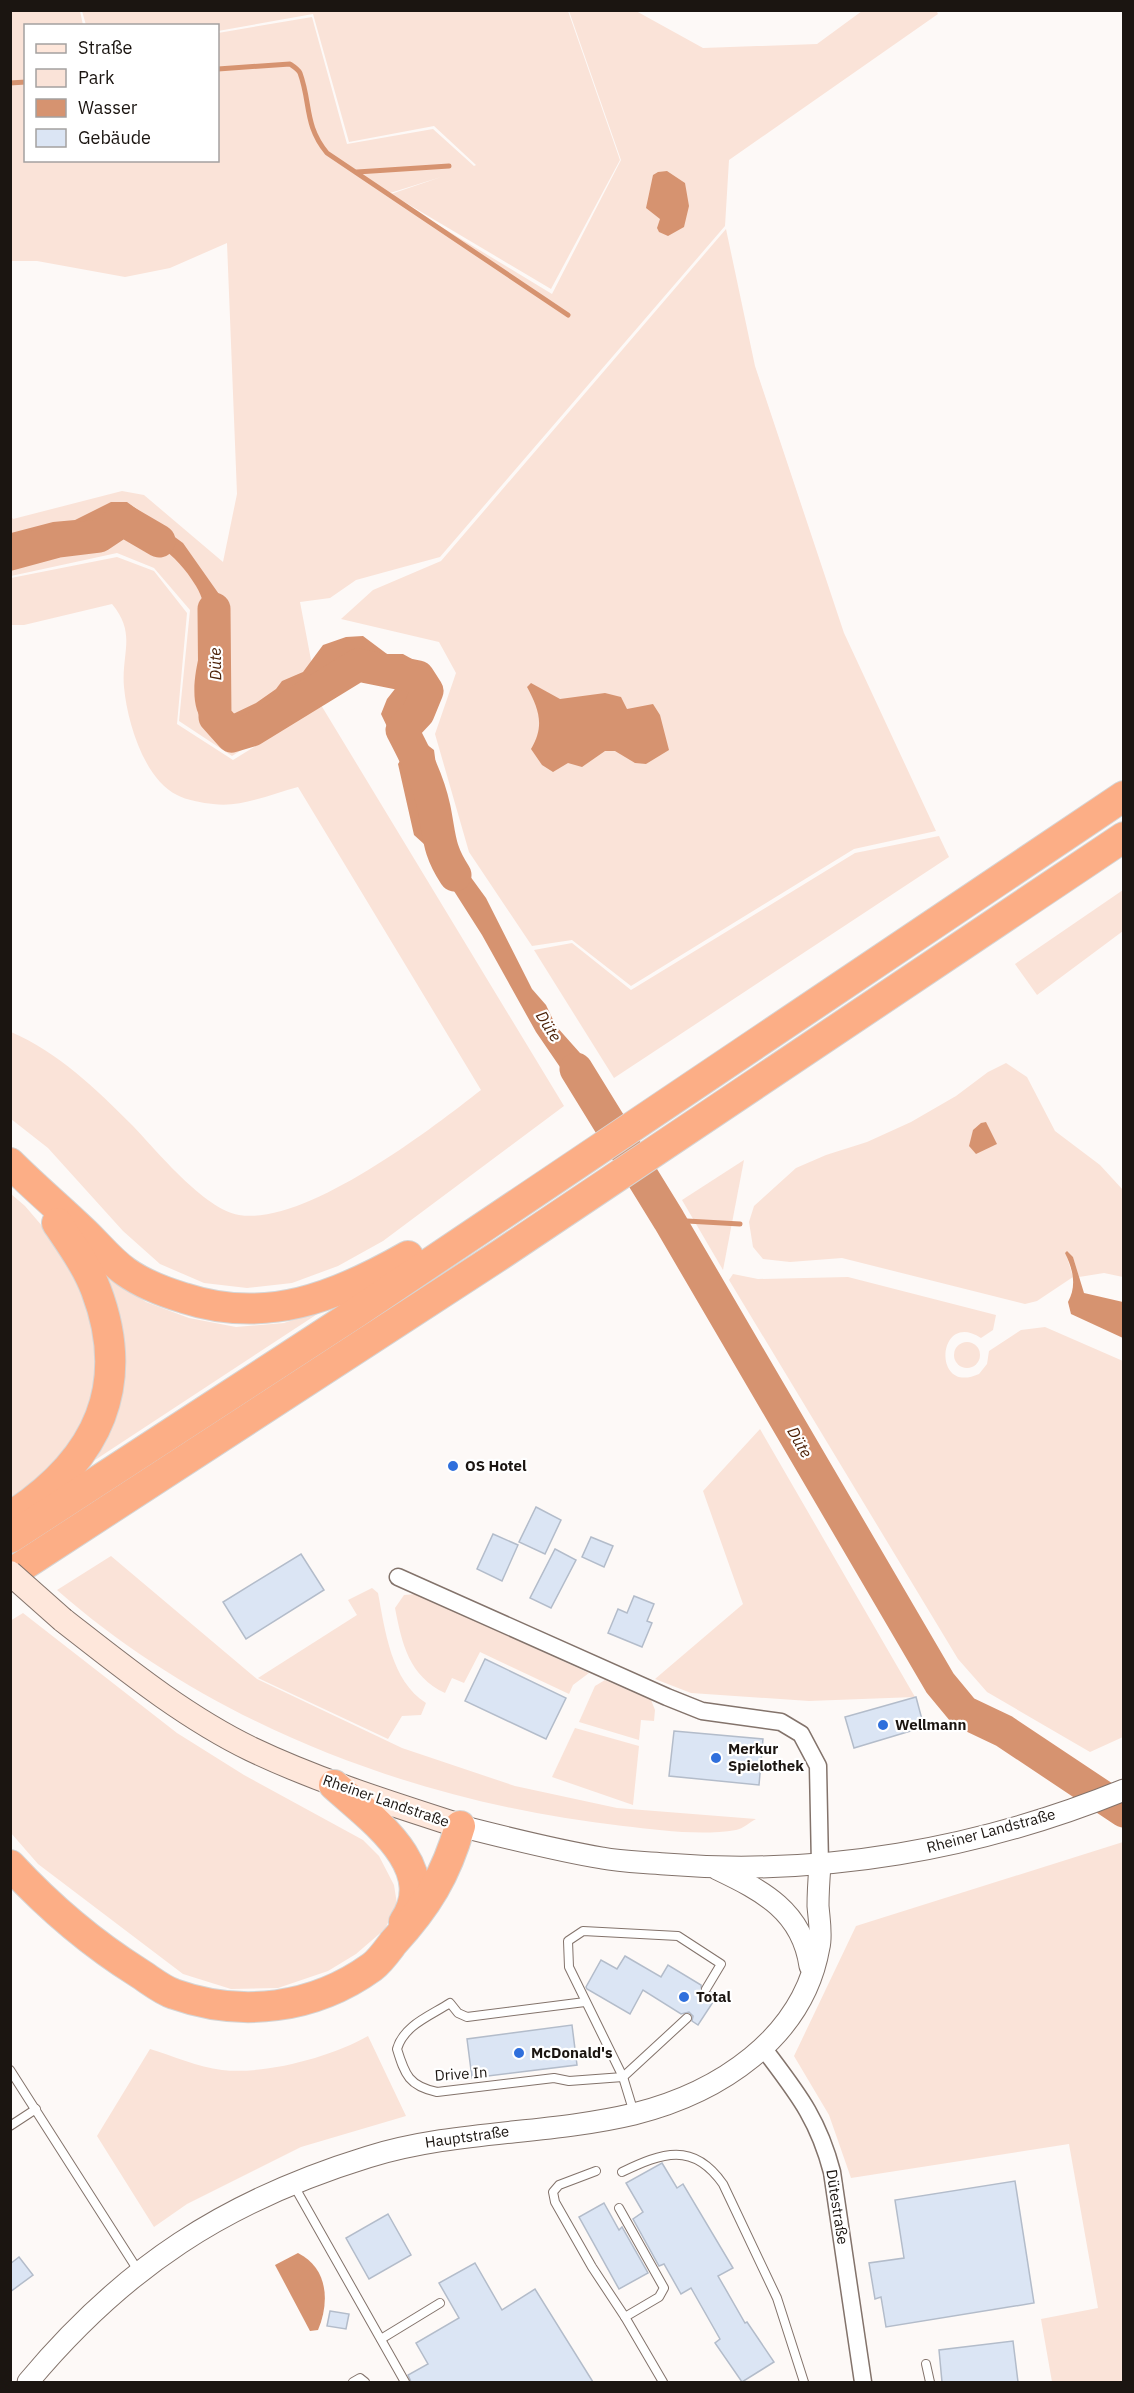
<svg xmlns="http://www.w3.org/2000/svg" width="1134" height="2393" viewBox="0 0 1134 2393" font-family="'IBM Plex Sans',sans-serif">
<style>
.green{fill:#fae3d8}
.water{fill:#d69370}
.lines{fill:none;stroke-linecap:round;stroke-linejoin:round}
.stream{stroke:#d69370;stroke-width:5}
.river{stroke:#d69370;stroke-width:33}
.building{fill:#dbe5f4;stroke:#b3bcca;stroke-width:1.5}
.service-casing{stroke:#83736b;stroke-width:10}
.minor-casing{stroke:#83736b;stroke-width:19}
.tertiary-casing{stroke:#83736b;stroke-width:23}
.secondary-casing{stroke:#83736b;stroke-width:26}
.motorway-casing{stroke:#d6d5d4;stroke-width:32}
.service{stroke:#fff;stroke-width:8}
.minor{stroke:#fff;stroke-width:16}
.tertiary{stroke:#fff;stroke-width:21}
.secondary{stroke:#fee7db;stroke-width:24}
.motorway{stroke:#fcae86;stroke-width:30}
.secondary-bridge-casing{stroke:#83736b;stroke-width:26;stroke-linecap:butt}
.secondary-bridge{stroke:#fee7db;stroke-width:24}
.poi-dot{fill:#2f6fdc;stroke:#fff;stroke-width:2}
.labels{text-anchor:middle;stroke-width:4.5;stroke-linejoin:round;paint-order:stroke}
.poi-label{font-size:15px;font-weight:bold;fill:#1b1511;stroke:#fff;text-anchor:start}
.street-label{font-size:15px;fill:#1b1511;stroke:#fff}
.water-label{font-size:16px;font-style:italic;fill:#4c2107;stroke:#fff}
</style>
<rect width="100%" height="100%" fill="#fdf9f7"/>
<g class="green">
<polygon points="936,10 938,14 729,160 725,226 440,557 356,580 330,598 300,602 319,702 232,756 179,721 190,610 154,568 117,553 11,576 10,514 13,519 122,491 144,495 223,562 237,494 227,243 170,268 125,277 37,261 11,261 11,11 80,11 83,25 26,26 26,160 218,160 218,33 312,17 347,144 433,129 474,166 476,165 434,126 349,142 313,14 218,31 218,26 86,25 82,11 568,11 620,160 551,289 391,194 441,177 387,194 552,294 621,160 569,11 636,11 703,48 817,44 862,11"/>
<polygon points="726,229 755,366 844,633 936,831 854,849 631,986 572,940 532,946 469,852 435,734 456,673 439,642 341,619 373,590 441,561"/>
<path d="M117 557 154 571 187 613 177 724 233 760 321 705 564 1106 383 1241 338 1266 292 1283 247 1288 204 1283 160 1264 123 1231 48 1148 11 1119V1032C58 1052 96 1089 132 1125 157 1151 204 1209 239 1215 305 1226 430 1130 481 1090L298 787C271 794 241 808 213 804 203 803 186 800 177 795 144 779 127 721 124 687 121 653 137 634 112 604L24 625H11V578Z"/>
<polygon points="939,836 949,857 614,1078 534,950 572,943 631,990 855,853"/>
<polygon points="1123,890 1123,931 1037,995 1015,964"/>
<polygon points="1006,1063 1027,1077 1055,1131 1100,1165 1123,1190 1123,1277 1104,1273 1079,1277 1073,1257 1066,1254 1073,1277 1037,1301 1025,1304 842,1258 790,1262 763,1259 753,1247 749,1222 754,1206 796,1168 826,1155 867,1142 911,1122 956,1096 988,1072"/>
<polygon points="744,1160 723,1270 682,1200"/>
<path d="M11 1194 25 1206 60 1247 68 1248C78 1281 93 1316 99 1349 100 1357 98 1365 97 1372 91 1428 54 1469 11 1501Z"/>
<path d="M101 1272 146 1302 189 1318 236 1327 284 1323 325 1309 95 1460C135 1398 131 1337 101 1272Z"/>
<path d="M733 1274 758 1279 848 1277 996 1315 993 1330 981 1338C937 1309 931 1396 979 1374L987 1364 989 1351 1021 1330 1045 1327 1123 1361V1737L1090 1752 987 1692 958 1659 729 1280Z"/>
<circle cx="967" cy="1355" r="13"/>
<polygon points="760,1429 915,1697 809,1701 691,1693 655,1679 743,1604 703,1491"/>
<path d="M111 1556 257 1679 402 1748 515 1786 617 1808 756 1819C750 1822 743 1829 736 1830 700 1836 659 1830 623 1826 419 1803 213 1727 57 1590Z"/>
<path d="M372 1588 378 1593C385 1630 391 1681 426 1703L421 1715 402 1716 388 1739 258 1678 357 1615 348 1600Z"/>
<path d="M416 1594 589 1673 573 1685 569 1694 480 1652 464 1683 452 1678 445 1693C409 1676 402 1644 395 1608L404 1595Z"/>
<polygon points="23,1613 177,1733 244,1775 363,1840 379,1856 394,1885 397,1904 385,1929 356,1954 328,1971 278,1988 231,1989 183,1974 38,1864 11,1833 10,1621"/>
<polygon points="605,1680 651,1700 655,1710 654,1721 641,1720 639,1740 579,1722 595,1686"/>
<polygon points="575,1728 639,1746 633,1805 552,1777"/>
<polygon points="1123,1842 1123,2382 1052,2382 1041,2319 1098,2308 1069,2144 851,2178 829,2115 794,2056 856,1926"/>
<path d="M368 2036 406 2116 301 2147 187 2204 154 2227 97 2136 150 2049C173 2056 198 2067 222 2070 265 2075 331 2057 368 2036Z"/>
</g>
<g class="water">
<polygon points="667,171 685,183 689,206 684,227 668,236 659,232 657,228 660,219 646,208 653,175 658,172"/>
<path d="M111 502H127L183 543 221 597 226 623 219 641 211 685 218 714H233L256 703 276 689 282 681 303 672 323 645 346 637 363 636 387 654H403L421 664C428 694 418 690 405 713L411 736 421 740 434 750 436 765 424 787 435 831 449 853 459 861 486 898 532 989 546 1005 556 1026 580 1053 605 1103 587 1116 575 1089 536 1032 482 935 424 844 414 835 398 764 402 758 381 714 387 699 402 680 399 673 367 668 331 674 288 703 260 719 222 734C217 731 210 728 206 724 182 704 201 643 211 619 204 609 203 597 196 586 175 551 149 538 116 518L80 534H56L11 548V533L53 522 75 520Z"/>
<path d="M531 683 560 699 605 693 621 697 627 709 653 704 660 715 669 750 646 764 635 763 615 751H605L582 767 568 763 553 772 542 765 531 749C545 726 539 709 527 687Z"/>
<polygon points="986,1122 997,1144 976,1154 969,1146 973,1130 981,1123"/>
<path d="M1067 1251 1073 1257 1084 1293 1123 1302V1338L1071 1314 1068 1302C1077 1286 1073 1269 1065 1253Z"/>
<path d="M298 2253C328 2268 330 2302 318 2330L310 2331 275 2265Z"/>
</g>
<g class="lines">
<g class="stream">
<path d="M218 69 290 64C293 66 298 69 300 73 311 103 304 125 327 153L568 315"/>
<polyline points="10,83 26,82"/>
<polyline points="357,172 449,166"/>
<polyline points="669,1220 740,1224"/>
</g>
<g class="river">
<polyline points="10,554 58,541 99,536 123,520 159,541"/>
<path d="M214 609 215 717 232 736 252 730 358 665 418 677 427 691 418 713 402 730C415 755 428 780 434 808 440 837 438 849 455 875"/>
<polyline points="576,1069 669,1220 940,1683 964,1712 1004,1731 1124,1811"/>
</g>
</g>
<g class="building">
<polygon points="536,1507 561,1520 545,1554 519,1542"/>
<polygon points="493,1534 518,1545 502,1581 477,1569"/>
<polygon points="591,1537 613,1546 604,1567 582,1557"/>
<polygon points="555,1549 576,1560 551,1608 530,1598"/>
<polygon points="301,1554 324,1590 246,1639 223,1602"/>
<polygon points="634,1596 654,1604 647,1621 652,1623 642,1647 608,1633 618,1609 627,1613"/>
<polygon points="485,1659 566,1698 546,1739 465,1701"/>
<polygon points="916,1697 924,1727 854,1748 845,1717"/>
<polygon points="674,1731 763,1739 759,1785 669,1776"/>
<polygon points="625,1956 661,1977 668,1965 701,1985 702,1994 711,1992 717,1996 698,2025 692,2021 693,2016 689,2012 681,2014 643,1990 630,2014 587,1989 586,1987 601,1960 617,1969"/>
<polygon points="572,2025 577,2065 472,2078 467,2039"/>
<polygon points="662,2163 677,2188 683,2184 733,2268 718,2276 745,2323 747,2322 774,2362 742,2382 715,2343 720,2339 691,2288 681,2294 664,2264 659,2266 633,2219 643,2212 626,2183"/>
<polygon points="1015,2181 1034,2303 886,2327 881,2297 875,2299 869,2263 904,2258 895,2200"/>
<polygon points="604,2203 619,2230 622,2227 648,2273 619,2289 579,2217"/>
<polygon points="388,2214 411,2255 369,2279 346,2238"/>
<polygon points="19,2257 33,2275 10,2292 10,2264"/>
<polygon points="475,2263 502,2310 535,2289 593,2382 411,2382 408,2375 428,2364 416,2343 459,2318 439,2283"/>
<polygon points="330,2311 349,2314 346,2329 327,2326"/>
<polygon points="1013,2341 1018,2382 942,2382 939,2350"/>
</g>
<g class="lines">
<g class="service-casing">
<g id="service">
<path d="M585 2002 467 2017 458 2013 450 2003C430 2016 404 2025 397 2049 405 2075 409 2086 437 2092L554 2078 569 2081 623 2077"/>
<polyline points="10,2070 139,2272"/>
<polyline points="623,2077 687,2018"/>
<polyline points="634,2113 623,2077 569,1967 568,1941 583,1931 678,1936 721,1964 706,1989"/>
<polyline points="10,2126 36,2109"/>
<polyline points="596,2171 559,2185 553,2192 555,2202 592,2267 625,2317"/>
<path d="M622 2172C662 2153 693 2141 723 2184L777 2298 804 2382"/>
<polyline points="293,2184 405,2382"/>
<polyline points="619,2208 664,2288 659,2297 625,2317 663,2382"/>
<polyline points="381,2339 440,2303"/>
<polyline points="926,2364 930,2382"/>
<polyline points="353,2382 360,2378 365,2382"/>
</g>
</g>
<g class="minor-casing">
<g id="minor">
<polyline points="398,1577 667,1697 702,1711 781,1722 801,1734 818,1766 820,1865"/>
<path d="M764 2049C797 2093 818 2118 832 2172L863 2382"/>
</g>
</g>
<g class="tertiary-casing">
<g id="tertiary">
<path d="M460 1826C507 1838 554 1850 602 1858 622 1862 644 1862 665 1864 821 1877 979 1849 1124 1790"/>
<path d="M717 1869C763 1891 802 1911 810 1966"/>
<path d="M28 2382C124 2267 225 2201 368 2157 455 2130 546 2135 634 2114 718 2093 803 2039 819 1947 822 1935 819 1919 818 1906 818 1892 819 1878 820 1865"/>
</g>
</g>
<g class="secondary-casing">
<path id="secondary" d="M63 1620C122 1666 183 1716 251 1749 318 1781 389 1803 460 1826"/>
</g>
<g class="motorway-casing">
<g id="motorway">
<path d="M10 1163C34 1187 59 1208 83 1231 97 1244 110 1261 126 1272 143 1284 164 1292 184 1298 266 1325 336 1297 408 1256"/>
<path d="M16 1513C98 1458 132 1385 96 1290 87 1266 71 1244 57 1223"/>
<polyline points="10,1538 357,1312 1124,796"/>
<polyline points="10,1574 500,1255 1124,837"/>
<path d="M334 1785C369 1817 442 1867 404 1922"/>
<path d="M10 1865C49 1907 91 1943 139 1973 150 1980 162 1990 174 1994 241 2018 314 2009 372 1967 380 1961 387 1951 393 1943 427 1906 446 1875 460 1826"/>
</g>
</g>
<use href="#service" class="service"/>
<use href="#minor" class="minor"/>
<use href="#tertiary" class="tertiary"/>
<use href="#secondary" class="secondary"/>
<use href="#motorway" class="motorway"/>
<g class="secondary-bridge-casing">
<polyline id="secondary-bridge" points="10,1573 63,1620"/>
</g>
<use href="#secondary-bridge" class="secondary-bridge"/>
</g>
<g class="poi-dot">
<circle cx="453" cy="1466" r="6"/>
<circle cx="883" cy="1725" r="6"/>
<circle cx="716" cy="1758" r="6"/>
<circle cx="684" cy="1997" r="6"/>
<circle cx="519" cy="2053" r="6"/>
</g>
<g class="labels">
<g class="poi-label">
<text x="465" y="1471">OS Hotel</text>
<text x="895" y="1730">Wellmann</text>
<text x="728" y="1754">Merkur<tspan x="728" dy="17">Spielothek</tspan></text>
<text x="696" y="2002">Total</text>
<text x="531" y="2058">McDonald's</text>
</g>
<g class="street-label">
<text transform="translate(386 1801) rotate(19)" y="5">Rheiner Landstraße</text>
<text transform="translate(991 1831) rotate(-15)" y="5">Rheiner Landstraße</text>
<text transform="translate(461 2074) rotate(-4)" y="5">Drive In</text>
<text transform="translate(467 2137) rotate(-8)" y="5">Hauptstraße</text>
<text transform="translate(837 2207) rotate(81)" y="5">Dütestraße</text>
</g>
<g class="water-label">
<text transform="translate(215 664) rotate(-91)" y="6">Düte</text>
<text transform="translate(549 1026) rotate(58)" y="6">Düte</text>
<text transform="translate(800 1442) rotate(60)" y="6">Düte</text>
</g>
</g>
<rect width="1134" height="2393" fill="none" stroke="#1b1511" stroke-width="24"/>
<rect x="24" y="24" width="195" height="138" fill="#ffffff" stroke="#a4a1a0" stroke-width="1.5"/>
<rect x="36" y="44" width="30" height="9" fill="#fee7db" stroke="#a4a1a0" stroke-width="1.5"/>
<text x="78" y="54" font-size="18" fill="#1b1511">Straße</text>
<rect x="36" y="69" width="30" height="18" fill="#fae3d8" stroke="#a4a1a0" stroke-width="1.5"/>
<text x="78" y="84" font-size="18" fill="#1b1511">Park</text>
<rect x="36" y="99" width="30" height="18" fill="#d69370" stroke="#a4a1a0" stroke-width="1.5"/>
<text x="78" y="114" font-size="18" fill="#1b1511">Wasser</text>
<rect x="36" y="129" width="30" height="18" fill="#dbe5f4" stroke="#a4a1a0" stroke-width="1.5"/>
<text x="78" y="144" font-size="18" fill="#1b1511">Gebäude</text>
</svg>
